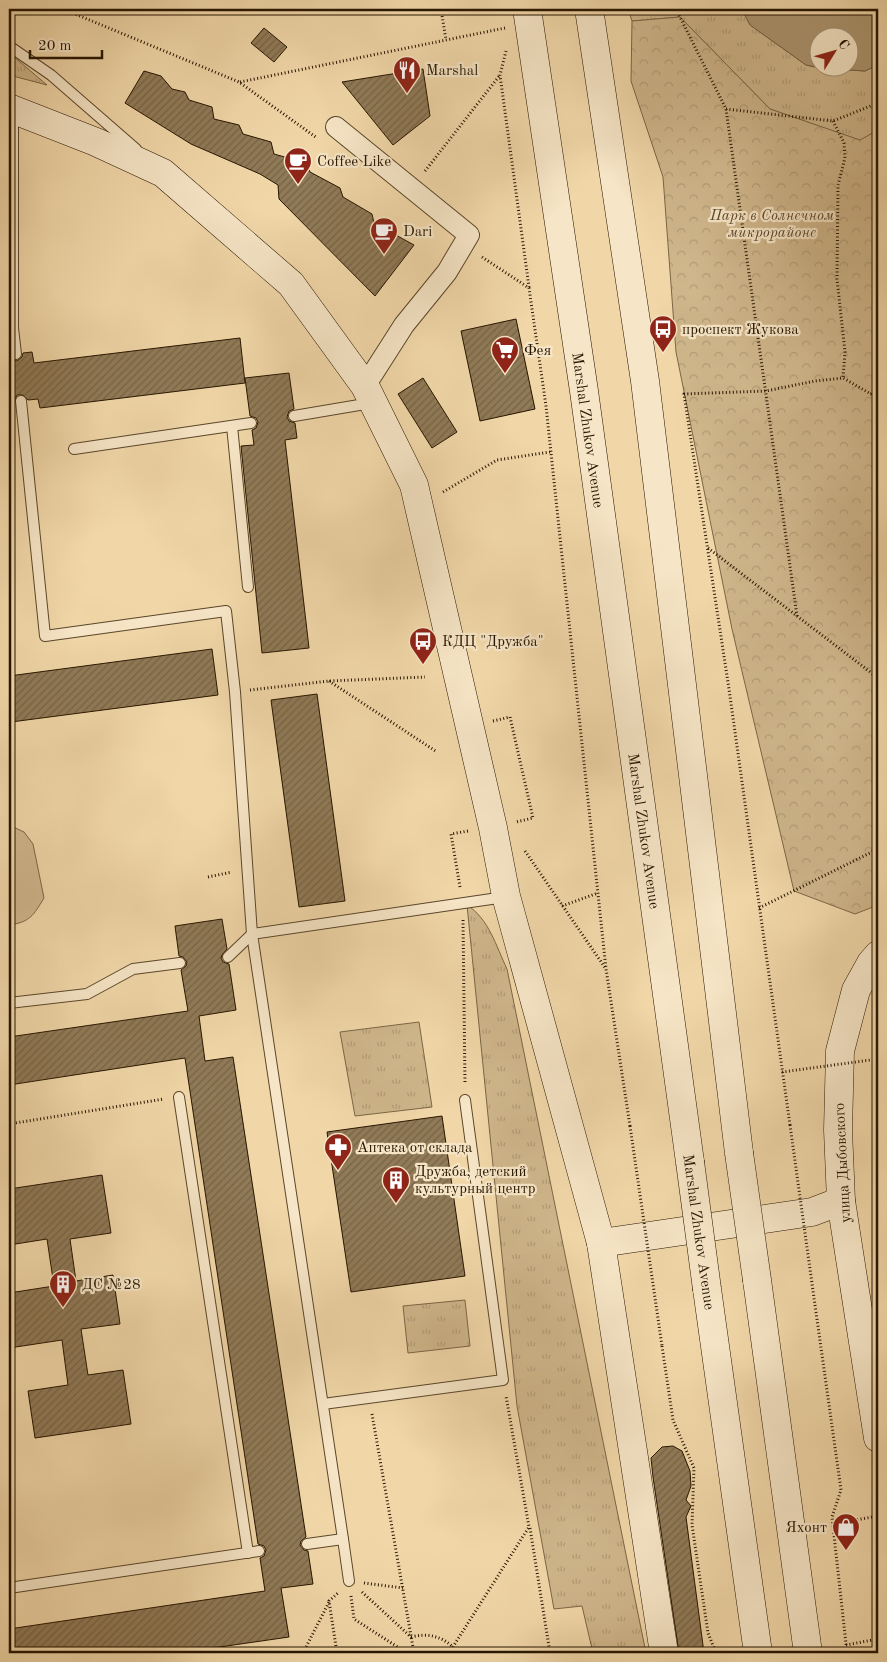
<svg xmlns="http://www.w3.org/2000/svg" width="887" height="1662" viewBox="0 0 887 1662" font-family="'Old Standard TT',serif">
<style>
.grass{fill:url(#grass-tufts);stroke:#7b6646}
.park{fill:url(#park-crowns);stroke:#7b6646}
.pitch{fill:#cfb68b;stroke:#7b6646}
.water{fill:#ac956f;stroke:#776243;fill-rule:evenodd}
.building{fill:url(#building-hatch);stroke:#271500}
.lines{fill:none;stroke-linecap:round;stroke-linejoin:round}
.lane-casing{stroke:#5a462a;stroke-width:12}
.street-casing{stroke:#5a462a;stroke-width:22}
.secondary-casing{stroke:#271500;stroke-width:29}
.path{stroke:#271500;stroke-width:3;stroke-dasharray:1 2.5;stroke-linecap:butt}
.lane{stroke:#f6e5c6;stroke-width:10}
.street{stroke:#f6e5c6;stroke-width:20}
.secondary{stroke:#f6e5c6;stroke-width:28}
.secondary-bridge-casing{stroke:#271500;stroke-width:29;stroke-linecap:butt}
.path-bridge{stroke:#271500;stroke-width:3;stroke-dasharray:1 2.5;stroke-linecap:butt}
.secondary-bridge{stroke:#f6e5c6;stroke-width:28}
.labels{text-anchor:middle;stroke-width:4.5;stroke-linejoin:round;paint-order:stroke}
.poi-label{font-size:15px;fill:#271500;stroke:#f6e5c6;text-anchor:start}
.park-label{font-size:15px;font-style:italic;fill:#59452a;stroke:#f6e5c6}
.street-label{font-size:15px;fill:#271500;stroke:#f6e5c6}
</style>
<defs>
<pattern id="grass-tufts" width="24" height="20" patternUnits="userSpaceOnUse" patternTransform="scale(1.25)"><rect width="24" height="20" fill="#cfb68b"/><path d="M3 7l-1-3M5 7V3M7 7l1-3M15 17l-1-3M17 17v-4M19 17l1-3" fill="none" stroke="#b29c76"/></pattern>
<pattern id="park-crowns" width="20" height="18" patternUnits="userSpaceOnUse" patternTransform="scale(1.25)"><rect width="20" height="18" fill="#cfb68b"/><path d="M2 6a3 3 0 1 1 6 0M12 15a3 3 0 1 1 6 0" fill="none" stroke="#b29c76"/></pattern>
<pattern id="building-hatch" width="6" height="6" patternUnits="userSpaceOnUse" patternTransform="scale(1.25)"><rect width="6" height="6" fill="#907a57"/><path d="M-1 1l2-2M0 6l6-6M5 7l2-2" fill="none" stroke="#766346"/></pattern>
</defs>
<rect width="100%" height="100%" fill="#f1d7a8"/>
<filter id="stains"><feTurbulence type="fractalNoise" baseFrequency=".004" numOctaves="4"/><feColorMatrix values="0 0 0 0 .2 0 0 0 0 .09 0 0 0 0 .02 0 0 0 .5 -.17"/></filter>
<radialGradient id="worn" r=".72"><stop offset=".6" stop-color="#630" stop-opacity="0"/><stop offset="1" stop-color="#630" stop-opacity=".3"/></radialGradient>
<g class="grass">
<polygon points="628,9 742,9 750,25 806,65 820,68 865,71 878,65 878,130 860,141 770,109 680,17 632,21"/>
<polygon points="9,54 14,57 47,85 9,75"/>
<path d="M467 905C489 919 496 946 507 969L646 1653H593L582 1606 554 1609 517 1406Z"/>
<polygon points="419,1022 432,1107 355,1116 340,1032"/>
<polygon points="465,1300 470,1346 408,1353 403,1306"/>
</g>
<polygon class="park" points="680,17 770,109 860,140 878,130 878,905 855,914 794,891 732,629 676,352 663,177 631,81 632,21"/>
<path class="pitch" d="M9 825 24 832 33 844 44 898C33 916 30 922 9 925Z"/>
<path class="water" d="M742 9H878V65L865 71 820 68 806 65 750 25ZM820 38H850V68H820Z"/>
<g class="building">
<polygon points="264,28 287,47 274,62 251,43"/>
<polygon points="423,69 430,116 393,145 342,82"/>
<polygon points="144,71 161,76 172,89 185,92 189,100 212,107 214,119 239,125 243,134 271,142 274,154 306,163 310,172 340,188 343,197 372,214 374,223 414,245 375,296 279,199 278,185 260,174 191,144 125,103"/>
<polygon points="516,319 535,409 480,421 461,331"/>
<polygon points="240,338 245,383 40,408 38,399 28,400 23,395 17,395 14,402 9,403 9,355 13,360 17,361 22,357 23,353 32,352 34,363"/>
<polygon points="289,373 294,409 289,411 287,417 289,421 295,423 297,438 285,440 309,648 262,653 241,446 254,445 252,430 256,428 258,422 256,418 250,416 245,378"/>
<polygon points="423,378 457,432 432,448 398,394"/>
<polygon points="212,649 218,695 11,722 9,709 9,676"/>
<polygon points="317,694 345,901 299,907 271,700"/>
<polygon points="222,919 227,949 222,955 221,958 223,962 229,964 236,1010 199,1016 205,1061 233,1057 306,1537 301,1541 300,1545 304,1550 308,1551 313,1584 281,1588 289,1637 178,1653 9,1653 9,1629 265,1591 260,1558 264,1556 266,1550 264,1546 258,1544 185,1058 9,1085 9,1037 188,1011 181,970 186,966 187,962 183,957 179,956 175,926"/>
<polygon points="442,1116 465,1276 351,1292 327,1132"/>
<polygon points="102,1175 111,1233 70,1239 76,1281 113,1275 120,1324 81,1329 88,1375 123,1370 131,1424 35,1438 28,1391 68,1385 62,1340 9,1348 9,1293 54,1286 47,1239 9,1245 9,1189"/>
<polygon points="673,1446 682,1451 690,1471 691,1486 686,1500 691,1506 686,1517 704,1653 679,1653 653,1477 651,1458 662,1447"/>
</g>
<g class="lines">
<g class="lane-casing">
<g id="lane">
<polyline points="9,46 51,75 136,149"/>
<polyline points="13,113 13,328 16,354"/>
<polyline points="21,401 45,636 226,611 235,692 252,934 228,957"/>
<polyline points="294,416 371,403"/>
<polyline points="232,426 248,587"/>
<polyline points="74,449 251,423"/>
<polyline points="9,1003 87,994 133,969 180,963"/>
<polyline points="179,1097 248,1553"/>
<polyline points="323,1404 503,1380 465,1100"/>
<polyline points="343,1539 349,1581"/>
<polyline points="307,1544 343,1539 252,934 505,897"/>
<polyline points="9,1588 259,1551"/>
</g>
</g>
<g class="street-casing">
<polyline id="street" points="336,127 469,235 447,272 404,325 365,386"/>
</g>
<g class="secondary-casing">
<g id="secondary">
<polyline points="527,9 584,391 690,1162"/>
<polyline points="589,9 645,381 739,1153"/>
<polyline points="9,108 96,142 163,173 291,284 365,386 414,485 493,828 506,896 601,1243 664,1653"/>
<polyline points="878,955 871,963 856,990 840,1051 838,1130 841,1201 878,1438"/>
<polyline points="601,1243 812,1212 841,1201"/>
<polyline points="757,1280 808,1653"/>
<polyline points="707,1289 758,1653"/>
</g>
</g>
<g class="path">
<polyline points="63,9 239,82 317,138"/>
<polyline points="441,9 446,40"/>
<polyline points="676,9 726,109 797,616"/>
<polyline points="506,51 500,75 529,287"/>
<polyline points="240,82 505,28"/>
<polyline points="726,109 833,121 878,103"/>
<polyline points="833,121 844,143 845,158 838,185 837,279 845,352 843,378"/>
<polyline points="425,171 500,75"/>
<polyline points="482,257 529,288 546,406 606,969"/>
<polyline points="871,394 878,383"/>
<polyline points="443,492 497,460 550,452"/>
<polyline points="708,548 878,678"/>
<polyline points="329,681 437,752"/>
<polyline points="250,690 329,681 425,677"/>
<polyline points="493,721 510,717 533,818 516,822"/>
<polyline points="525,851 606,969 630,1126"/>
<polyline points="208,877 232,872"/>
<polyline points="460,887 451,834 468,831"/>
<polyline points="562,906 598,893"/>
<polyline points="759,908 878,849"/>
<polyline points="463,920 465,1084"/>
<polyline points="9,1124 164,1099"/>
<polyline points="790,1125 729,689 684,394 766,391 815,381 843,378 878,398"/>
<polyline points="815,1305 841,1490 832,1517 847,1653"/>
<polyline points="662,1346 673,1420 694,1468 692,1525 708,1633 716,1653"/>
<polyline points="372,1414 414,1653"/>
<polyline points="833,1524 878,1516"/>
<polyline points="530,1528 550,1653"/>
<polyline points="364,1583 403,1588"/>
<path d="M362 1592 411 1637C428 1633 441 1636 453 1647"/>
<polyline points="351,1596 354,1619 407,1653"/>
<polyline points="846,1645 878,1639"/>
<polyline points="303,1653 329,1602"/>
<polyline points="337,1653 329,1601 338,1593"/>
<polyline points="393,1653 401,1649"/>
<polyline points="449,1653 529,1527 506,1396"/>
</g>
<use href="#lane" class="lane"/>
<use href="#street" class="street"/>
<use href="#secondary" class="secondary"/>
<g class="secondary-bridge-casing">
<g id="secondary-bridge">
<polyline points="739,1153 757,1280"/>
<polyline points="690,1162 707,1289"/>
</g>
</g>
<g class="path-bridge">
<polyline points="782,1072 878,1059"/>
<polyline points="790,1125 815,1305"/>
<polyline points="630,1126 662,1346"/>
</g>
<use href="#secondary-bridge" class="secondary-bridge"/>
</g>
<defs>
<g id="restaurant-pin" transform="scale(1.4375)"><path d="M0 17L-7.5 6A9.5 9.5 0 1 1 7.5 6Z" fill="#8f2418" stroke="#f6e5c6"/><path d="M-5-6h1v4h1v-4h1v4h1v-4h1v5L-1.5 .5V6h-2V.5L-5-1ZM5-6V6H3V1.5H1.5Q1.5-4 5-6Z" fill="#fff"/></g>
<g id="cafe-pin" transform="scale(1.4375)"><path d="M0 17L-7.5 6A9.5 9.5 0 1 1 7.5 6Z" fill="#8f2418" stroke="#f6e5c6"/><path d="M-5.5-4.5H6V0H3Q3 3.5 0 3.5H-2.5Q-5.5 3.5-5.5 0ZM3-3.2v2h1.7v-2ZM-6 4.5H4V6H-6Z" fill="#fff"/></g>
<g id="bus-pin" transform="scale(1.4375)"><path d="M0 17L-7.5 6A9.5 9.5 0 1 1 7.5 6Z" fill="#8f2418" stroke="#f6e5c6"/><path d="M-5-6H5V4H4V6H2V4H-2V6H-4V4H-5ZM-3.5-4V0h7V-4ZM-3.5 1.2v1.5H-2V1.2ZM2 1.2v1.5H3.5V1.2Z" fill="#fff"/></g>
<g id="supermarket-pin" transform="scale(1.4375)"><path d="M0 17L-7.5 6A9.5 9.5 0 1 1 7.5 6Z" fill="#8f2418" stroke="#f6e5c6"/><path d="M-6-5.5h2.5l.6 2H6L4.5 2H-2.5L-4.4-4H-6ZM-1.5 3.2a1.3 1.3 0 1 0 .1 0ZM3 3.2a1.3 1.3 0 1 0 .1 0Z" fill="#fff"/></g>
<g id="pharmacy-pin" transform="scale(1.4375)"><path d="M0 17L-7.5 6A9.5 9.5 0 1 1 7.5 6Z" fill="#8f2418" stroke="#f6e5c6"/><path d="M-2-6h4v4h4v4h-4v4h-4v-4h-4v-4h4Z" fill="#fff"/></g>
<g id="building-pin" transform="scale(1.4375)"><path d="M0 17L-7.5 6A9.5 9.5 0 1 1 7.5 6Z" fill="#8f2418" stroke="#f6e5c6"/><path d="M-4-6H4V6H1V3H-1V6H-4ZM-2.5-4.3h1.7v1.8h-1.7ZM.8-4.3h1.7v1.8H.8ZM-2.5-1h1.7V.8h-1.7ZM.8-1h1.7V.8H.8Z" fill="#fff"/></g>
<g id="shop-pin" transform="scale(1.4375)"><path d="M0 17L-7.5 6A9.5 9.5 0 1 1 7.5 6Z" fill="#8f2418" stroke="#f6e5c6"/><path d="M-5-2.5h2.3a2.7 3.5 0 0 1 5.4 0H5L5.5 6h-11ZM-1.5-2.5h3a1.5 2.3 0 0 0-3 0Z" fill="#fff"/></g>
</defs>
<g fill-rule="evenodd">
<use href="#restaurant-pin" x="407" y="70"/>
<use href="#cafe-pin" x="298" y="161"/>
<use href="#cafe-pin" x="384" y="231"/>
<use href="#bus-pin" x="663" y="329"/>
<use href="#supermarket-pin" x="505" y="350"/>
<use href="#bus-pin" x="423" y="641"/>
<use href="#pharmacy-pin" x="338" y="1147"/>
<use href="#building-pin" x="396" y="1180"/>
<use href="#building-pin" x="63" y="1284"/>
<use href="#shop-pin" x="846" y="1527"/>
</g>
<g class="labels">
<g class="poi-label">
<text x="426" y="75">Marshal</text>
<text x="317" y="166">Coffee Like</text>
<text x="403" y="236">Dari</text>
<text x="682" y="334">проспект Жукова</text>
<text x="524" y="355">Фея</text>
<text x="442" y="646">КДЦ "Дружба"</text>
<text x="357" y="1152">Аптека от склада</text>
<text x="415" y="1176">Дружба, детский<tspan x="415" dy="17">культурный центр</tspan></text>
<text x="82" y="1289">ДС №28</text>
<text x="827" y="1532" text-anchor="end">Яхонт</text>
</g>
<g class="park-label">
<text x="772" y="220">Парк в Солнечном<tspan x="772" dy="17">микрорайоне</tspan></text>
</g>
<g class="street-label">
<text transform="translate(588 430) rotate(82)" y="5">Marshal Zhukov Avenue</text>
<text transform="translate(644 831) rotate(82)" y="5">Marshal Zhukov Avenue</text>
<text transform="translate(842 1163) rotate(-93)" y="5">улица Дыбовского</text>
<text transform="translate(699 1232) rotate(82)" y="5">Marshal Zhukov Avenue</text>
</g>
</g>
<rect width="887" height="1662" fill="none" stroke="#f1d7a8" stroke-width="30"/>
<rect x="10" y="10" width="867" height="1642" fill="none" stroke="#271500" stroke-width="2.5"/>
<rect x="15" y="15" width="857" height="1632" fill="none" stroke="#271500"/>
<g transform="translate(834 52) rotate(53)"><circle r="24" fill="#f6e5c6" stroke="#a39277"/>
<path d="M0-4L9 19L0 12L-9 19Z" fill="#8f2418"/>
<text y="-8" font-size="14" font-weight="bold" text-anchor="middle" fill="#271500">С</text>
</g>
<path d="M30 50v8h72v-8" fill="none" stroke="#271500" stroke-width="2.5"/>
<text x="38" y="50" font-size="15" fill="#271500" stroke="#f6e5c6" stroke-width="4" paint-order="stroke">20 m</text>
<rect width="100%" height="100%" filter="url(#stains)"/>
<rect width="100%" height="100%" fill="url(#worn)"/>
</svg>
